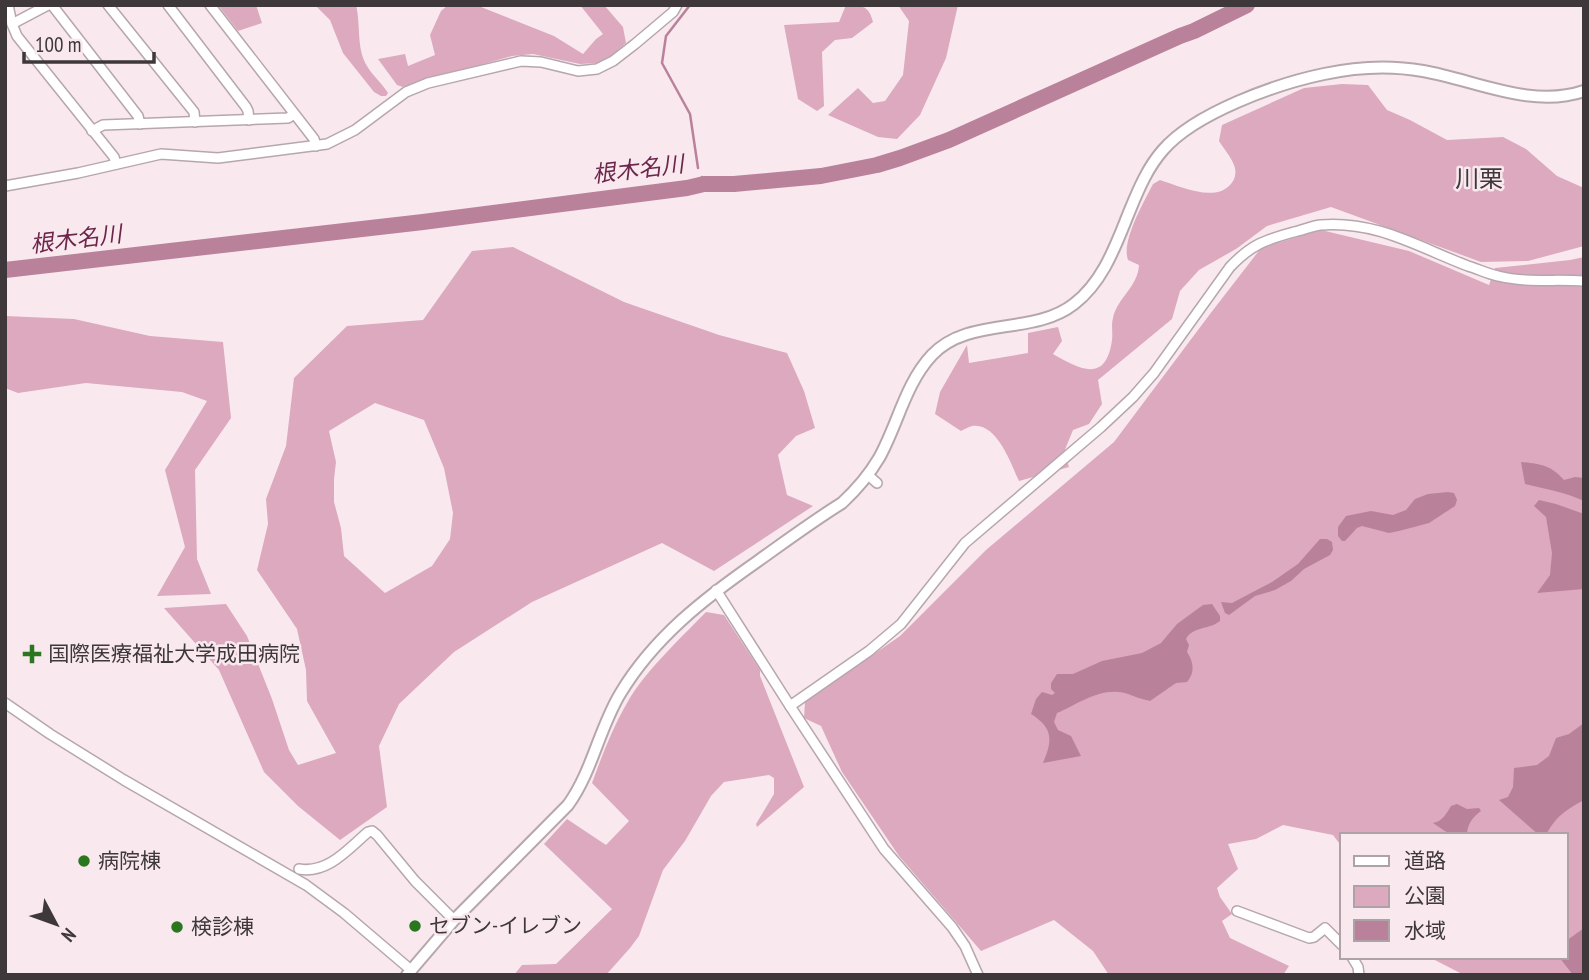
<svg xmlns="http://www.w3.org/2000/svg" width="1589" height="980" viewBox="0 0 1589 980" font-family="'PT Sans Narrow','Noto Sans JP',sans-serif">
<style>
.green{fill:#dca9bf;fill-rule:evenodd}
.water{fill:#ba829a}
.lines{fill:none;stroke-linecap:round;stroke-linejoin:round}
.stream{stroke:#ba829a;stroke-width:2.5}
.river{stroke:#ba829a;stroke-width:16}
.minor-casing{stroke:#b6a7ad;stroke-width:12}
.tertiary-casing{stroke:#b6a7ad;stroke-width:14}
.minor{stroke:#fff;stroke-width:9}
.tertiary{stroke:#fff;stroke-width:10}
.poi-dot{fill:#2a771f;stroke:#f9e9ef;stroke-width:2.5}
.labels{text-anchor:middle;stroke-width:5;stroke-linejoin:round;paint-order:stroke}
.poi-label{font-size:21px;fill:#3e383a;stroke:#f9e9ef;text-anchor:start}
.water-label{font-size:23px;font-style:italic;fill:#6b264a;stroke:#f9e9ef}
.quarter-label{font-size:24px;fill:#3e383a;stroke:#f9e9ef}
</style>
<rect width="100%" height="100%" fill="#f9e9ef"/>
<g class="green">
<polygon points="218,5 256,5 262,23 238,31"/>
<path d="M315 5H356C361 25 356 48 367 66 372 75 381 82 388 93L386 96H381L374 92 343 53 330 20Z"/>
<polygon points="448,5 476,5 554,36 583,54 596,39 603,34 580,5 604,5 623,27 626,43 611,56 599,63 580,64 533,54 512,56 403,87 397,85 378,59 405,54 408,66 435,55 430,35 441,11"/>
<path d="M846 5C861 5 869 5 873 22L852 38 835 40 822 52 824 106 817 111 798 99 784 25 839 22Z"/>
<polygon points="898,5 958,5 946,58 920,115 897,139 878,137 828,115 858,88 873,103 885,101 903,75 909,21"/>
<path d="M1342 84 1368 85 1387 110 1410 120 1447 140 1503 137 1526 149 1557 176 1584 188V246L1528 261 1481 262 1331 207 1267 226 1236 249 1199 270 1180 291 1172 319 1098 380 1102 404 1089 424 1073 430 1064 452 1069 467 1019 481C1011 464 997 422 972 426 968 427 965 429 961 431L935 414 940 392 967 345 969 363 1028 353V333L1058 327 1062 341 1053 354C1081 370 1106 383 1112 340 1113 333 1111 325 1113 318 1117 298 1138 287 1139 265L1128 260C1121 241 1144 202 1153 184L1160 180C1179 186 1219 205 1233 181 1236 176 1236 170 1234 165 1231 157 1224 149 1219 141L1222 125 1304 88Z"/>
<polygon points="1321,230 1409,251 1489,285 1495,268 1570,260 1584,257 1584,975 1464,975 1429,957 1566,957 1566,835 1342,835 1342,847 1333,835 1283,825 1256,839 1228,844 1238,869 1217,888 1220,897 1232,914 1222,921 1230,938 1289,966 1283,975 1109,975 1093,951 1054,920 981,951 899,856 842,772 821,726 804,718 805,702 900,636 986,550 1114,442 1210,314 1261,248"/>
<path d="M513 247 624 302 719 335 787 353 804 391 815 428 796 436 778 455 787 495 813 506 714 571 662 543 532 602 454 652 399 704 379 746 387 807 340 840 298 806 264 772 219 670 164 608 226 604 247 636 272 699 289 750 298 765 336 753 307 701 306 670 297 629 257 570 268 524 266 499 286 446 294 378 347 326 423 320 472 251ZM375 403 424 420 444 468 453 513 450 539 432 566 385 593 344 556 341 528 334 502V479L336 462 329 431Z"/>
<polygon points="5,316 74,319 150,336 223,342 231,418 195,470 197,559 211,594 157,596 185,547 165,470 207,401 182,392 86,383 18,393 5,388"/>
<path d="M706 612 724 615 760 670V676L804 787 757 827 756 824 774 794V778L769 775 724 782 711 796 685 841 663 870 639 936 630 948 606 975H514L522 965 556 964 612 909 544 844 567 819 606 845 629 821 592 783C602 756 612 729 627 703 645 671 680 639 706 612Z"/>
</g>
<g class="water">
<path d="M1521 462C1540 464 1551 465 1564 480L1575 477 1584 478V501C1565 492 1545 489 1525 484Z"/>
<polygon points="1448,492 1454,493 1457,500 1455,506 1429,523 1399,531 1389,533 1362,526 1357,528 1345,541 1342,541 1338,536 1338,527 1346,516 1371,511 1393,515 1406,510 1415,499 1428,494"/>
<polygon points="1539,500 1556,504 1584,514 1584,589 1537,593 1550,575 1552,553 1546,517 1534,506"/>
<polygon points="1320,539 1327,539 1332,542 1333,550 1330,555 1304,569 1291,581 1275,590 1255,596 1229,615 1225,613 1221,602 1232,603 1272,582 1298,564"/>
<path d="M1212 604 1220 616V621C1209 630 1193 626 1186 639L1189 645 1187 652C1194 662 1195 673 1187 682L1176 683 1150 701C1142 699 1135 697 1128 694 1103 685 1078 704 1057 713L1054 722 1058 730 1071 736 1081 756 1043 763C1053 740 1053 728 1031 714L1036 699 1042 692 1052 695 1055 693 1051 689V683L1057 674H1073L1102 661 1142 653 1161 643 1177 624 1203 605Z"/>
<path d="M1584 723V800C1566 810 1556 816 1546 835H1539L1499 800 1508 797 1513 787 1514 768 1537 765 1549 756 1556 738 1569 734Z"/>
<path d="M1457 804 1467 809 1479 808 1481 811C1473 817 1467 824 1467 835H1451L1433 823C1443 821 1446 814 1451 806Z"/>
<polygon points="1584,928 1584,975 1573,975 1559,957 1566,957 1566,941"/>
</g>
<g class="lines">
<g class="stream">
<polyline points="690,5 666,36 662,63 690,114 698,168"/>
<polyline points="702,177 704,184"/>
</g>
<polyline class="river" points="5,270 423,222 687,188 704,184 734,184 821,176 877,165 900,158 949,140 1180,36 1194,31 1247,5"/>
<g class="minor-casing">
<g id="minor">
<polyline points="8,5 12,24 17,36 114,157 116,164"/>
<polyline points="52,5 138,116 140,124"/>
<polyline points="108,5 194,112 195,122"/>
<polyline points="168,5 246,107 248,111 249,120"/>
<polyline points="210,5 314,139 316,146"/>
<polyline points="12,24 48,5"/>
<polyline points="92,131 103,125 288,118 294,114"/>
<polyline points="5,186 78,173 161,154 218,158 327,144 355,130 406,92 428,83 521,61 541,62 578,71 597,69 613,61 635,44 673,12 677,5"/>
<polyline points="868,475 877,483"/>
<path d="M716 590 790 706 869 651 901 624 965 543 1101 427 1133 397 1154 373 1230 267C1252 244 1265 240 1294 232 1303 230 1312 226 1320 225 1376 220 1418 247 1468 266 1478 269 1488 274 1498 276 1526 283 1555 279 1584 281"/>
<polyline points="5,703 50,734 124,780 306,885 344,913 411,970"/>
<polyline points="790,706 884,849 952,927 965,946 978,975"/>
<path d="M299 869C328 874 348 849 368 832L372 831 377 835 415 881 454 920"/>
<polyline points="1237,911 1309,938 1314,937 1325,928 1342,945"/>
<polyline points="1352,957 1358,967 1359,975"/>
</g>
</g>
<g class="tertiary-casing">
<path id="tertiary" d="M407 975 454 920 568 805C592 772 599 729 620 694 654 637 705 598 758 561 786 541 813 521 842 503 857 489 869 475 879 458 898 424 905 384 932 355 969 316 1033 336 1074 304 1104 281 1116 244 1130 210 1139 188 1148 167 1163 150 1195 113 1276 84 1324 74 1356 67 1390 65 1423 71 1475 80 1531 109 1584 91"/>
</g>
<use href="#minor" class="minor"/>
<use href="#tertiary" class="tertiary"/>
</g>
<g class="poi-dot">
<path d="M28.5 643.5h7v7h7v7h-7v7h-7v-7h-7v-7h7z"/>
<circle cx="84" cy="861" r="7"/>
<circle cx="415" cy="926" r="7"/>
<circle cx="177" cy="927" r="7"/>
</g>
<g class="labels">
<g class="poi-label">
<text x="48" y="661">国際医療福祉大学成田病院</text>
<text x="98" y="868">病院棟</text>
<text x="429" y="933">セブン-イレブン</text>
<text x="191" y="934">検診棟</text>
</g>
<g class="water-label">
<text transform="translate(638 169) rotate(-7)" y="8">根木名川</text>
<text transform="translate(76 239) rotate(-7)" y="8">根木名川</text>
</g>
<g class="quarter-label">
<text x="1479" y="187">川栗</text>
</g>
</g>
<rect width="1589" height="980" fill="none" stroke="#3e383a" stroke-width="14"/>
<rect x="1340" y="833" width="228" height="126" fill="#f9e9ef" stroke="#aea2a7" stroke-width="2"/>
<rect x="1354" y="856" width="35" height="10" fill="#ffffff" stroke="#aea2a7" stroke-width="2"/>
<text x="1404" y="868" font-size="21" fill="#3e383a">道路</text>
<rect x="1354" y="886" width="35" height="21" fill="#dca9bf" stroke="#aea2a7" stroke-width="2"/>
<text x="1404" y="903" font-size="21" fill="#3e383a">公園</text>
<rect x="1354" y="920" width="35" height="21" fill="#ba829a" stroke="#aea2a7" stroke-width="2"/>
<text x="1404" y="938" font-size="21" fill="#3e383a">水域</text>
<g transform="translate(56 924) rotate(131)" stroke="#f9e9ef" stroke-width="5" paint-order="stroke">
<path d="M0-5L12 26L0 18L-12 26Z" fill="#3e383a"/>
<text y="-10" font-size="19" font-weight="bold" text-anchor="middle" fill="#3e383a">N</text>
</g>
<path d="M24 52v10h130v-10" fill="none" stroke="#3e383a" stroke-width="3.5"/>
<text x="35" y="52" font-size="21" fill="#3e383a" stroke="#f9e9ef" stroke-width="5" paint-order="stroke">100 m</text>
</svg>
